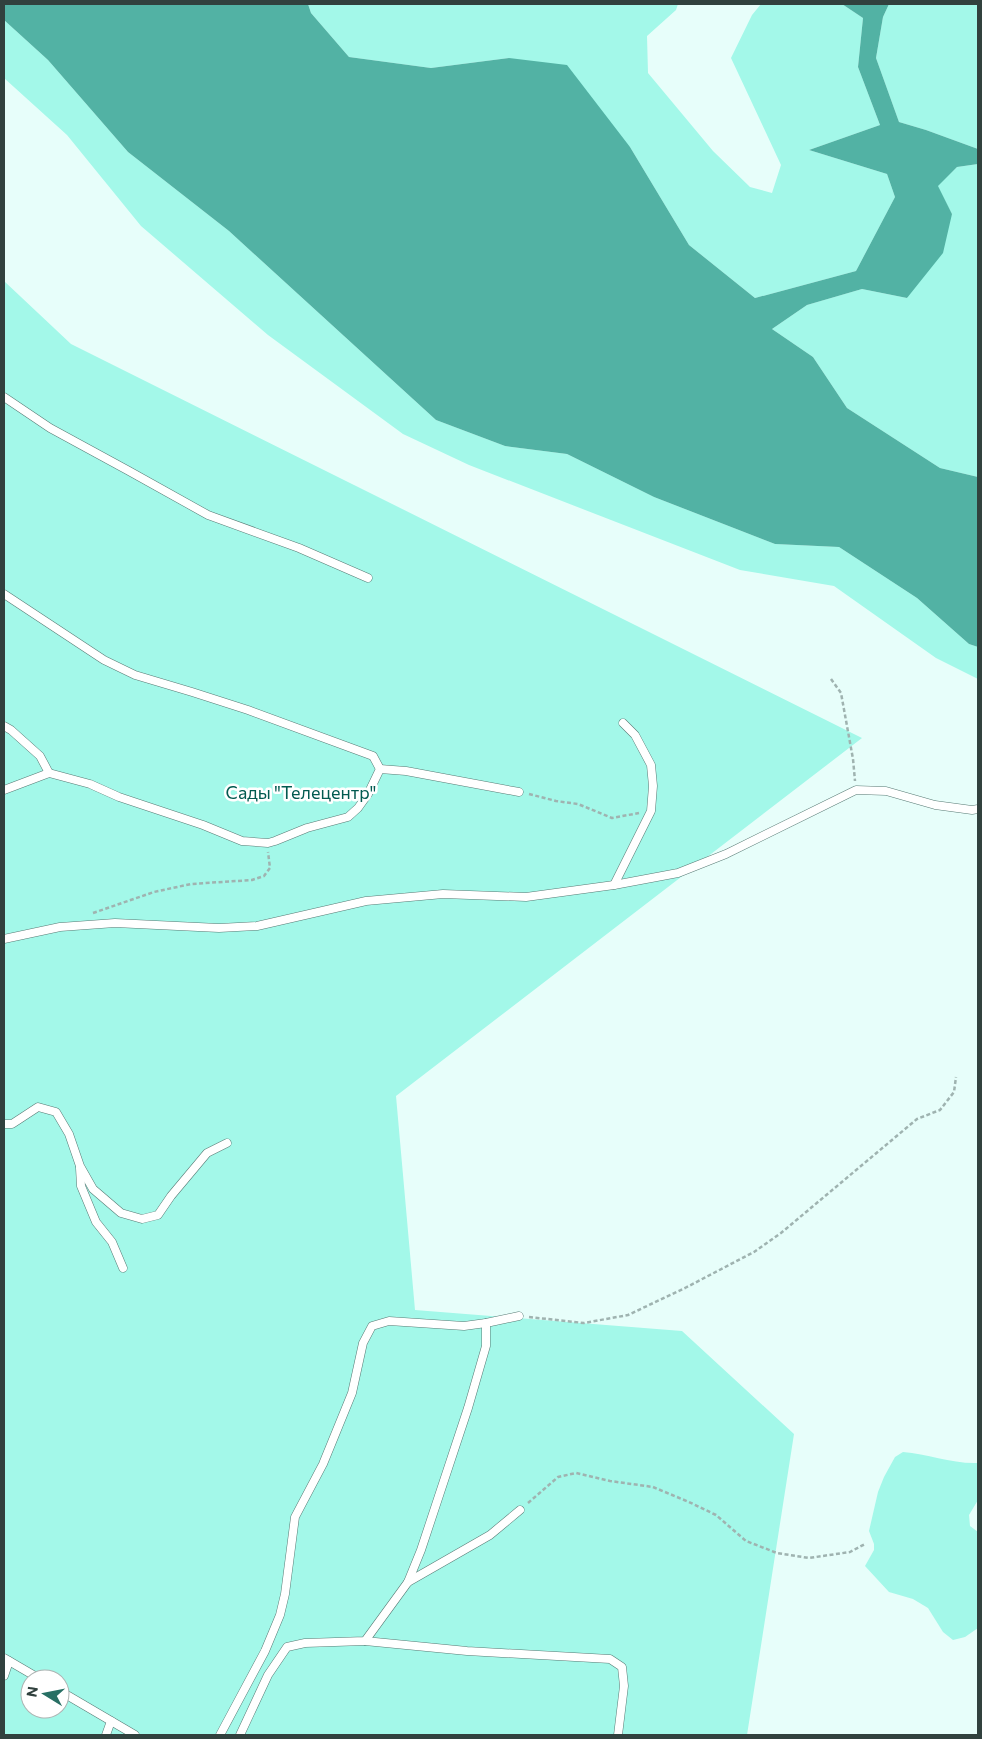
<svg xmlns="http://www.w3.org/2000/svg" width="982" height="1739" viewBox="0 0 982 1739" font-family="Commissioner,sans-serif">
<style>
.green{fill:#a3f8e9;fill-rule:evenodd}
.water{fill:#52b2a4}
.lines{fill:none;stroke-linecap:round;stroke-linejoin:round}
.lane-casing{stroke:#587b75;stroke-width:9}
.path{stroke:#9fb3b0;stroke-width:2.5;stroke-dasharray:4 2.5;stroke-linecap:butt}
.lane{stroke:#fff;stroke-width:8}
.labels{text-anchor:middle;stroke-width:5;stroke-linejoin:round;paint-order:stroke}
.park-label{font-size:18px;fill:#025a50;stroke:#fff}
</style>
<rect width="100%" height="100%" fill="#e7fefa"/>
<g class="green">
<polygon points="308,4 678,4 676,10 647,36 648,73 713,151 750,187 772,193 781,165 731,58 752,15 761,4 842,4 863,18 858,67 880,125 809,150 887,174 895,197 856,271 755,298 689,245 630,147 509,58 431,68 349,57 311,13"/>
<polygon points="889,4 978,4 978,149 926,130 899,122 876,58 883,17"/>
<polygon points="4,20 48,60 128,152 229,231 436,420 505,446 567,454 654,497 775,544 839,547 917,598 969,644 978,647 978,679 936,658 834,586 740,570 469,465 403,434 268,335 141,226 67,135 4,78"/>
<polygon points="978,164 978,477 940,468 847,408 813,357 772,329 807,305 862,289 907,298 952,214 937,186 957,167"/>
<path d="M4 281 71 344 862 738 396 1096 415 1310 682 1331 794 1434 747 1735H4ZM30 1679H60V1709H30Z"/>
<path d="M903 1452C928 1454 952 1464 978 1463V1500L969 1515 970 1526 978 1532V1628L965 1637 953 1640 943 1632 928 1608 913 1599 889 1592 865 1566 874 1550V1544L869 1531 878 1492 884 1477 895 1457Z"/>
</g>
<polygon class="water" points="4,4 308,4 311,13 349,57 431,68 509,58 567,65 630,147 689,245 755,298 856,271 895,197 887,174 809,150 880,125 858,67 863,18 842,4 889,4 883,17 876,58 899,122 926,130 978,149 978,164 957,167 938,186 952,214 943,253 907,298 862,289 807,305 772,329 813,357 847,408 940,468 978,477 978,647 969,644 917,598 839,547 775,544 654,497 567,454 505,446 436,420 229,231 128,152 48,60 4,20"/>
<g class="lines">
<g class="lane-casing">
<g id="lane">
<polyline points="4,397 50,428 129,471 208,515 299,548 368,578"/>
<polyline points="4,594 104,660 135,675 192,692 248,710 373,756 380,769 368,794 358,808 348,817 307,828 275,841 268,843 242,841 203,825 119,797 90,784 49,773 4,790"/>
<polyline points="4,726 11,730 40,756 49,773"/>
<polyline points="380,769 406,771 519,792"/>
<polyline points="614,885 651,811 653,786 651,765 635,735 623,723"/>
<polyline points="4,939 60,927 115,923 219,928 257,926 366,901 443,894 526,897 614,885 678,873 726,854 856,790 886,791 935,805 972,810 978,809"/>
<polyline points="4,1124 12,1124 38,1107 56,1112 69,1134 80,1166 93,1189 121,1213 142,1219 158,1215 171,1196 207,1153 227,1143"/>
<polyline points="80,1168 81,1186 96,1222 112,1242 123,1268"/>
<polyline points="408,1582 421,1550 468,1408 486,1346 486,1323"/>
<polyline points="365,1641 467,1651 610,1659 622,1667 624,1686 618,1735"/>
<polyline points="4,1658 40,1679"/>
<polyline points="4,1676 9,1661"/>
<polyline points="60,1691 135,1735"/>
<polyline points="106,1735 111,1721"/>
<polyline points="220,1735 265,1651 280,1615 285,1594 295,1517 323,1464 352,1393 363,1343 372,1326 389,1321 464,1326 486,1323 519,1316"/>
<polyline points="240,1735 268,1675 287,1647 305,1643 365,1641 408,1582 490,1535 520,1510"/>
</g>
</g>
<g class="path">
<polyline points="831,679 841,693 853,759 855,781"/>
<polyline points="529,794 556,801 578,804 612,818 639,813"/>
<polyline points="93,913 154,892 191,884 252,880 264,876 270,868 268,852"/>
<polyline points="529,1317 584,1323 628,1315 685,1288 754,1252 781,1233 917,1119 940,1110 954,1092 956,1077"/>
<polyline points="528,1503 558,1477 576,1473 610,1481 653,1487 689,1502 716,1515 746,1541 777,1553 809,1558 850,1552 865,1544"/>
</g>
<use href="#lane" class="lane"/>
</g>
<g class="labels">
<g class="park-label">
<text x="301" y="799">Сады "Телецентр"</text>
</g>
</g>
<rect width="982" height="1739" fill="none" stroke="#31413e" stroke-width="10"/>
<g transform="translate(45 1694) rotate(280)"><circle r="24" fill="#ffffff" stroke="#adb3b2"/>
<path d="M0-4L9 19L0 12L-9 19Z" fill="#286f64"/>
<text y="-8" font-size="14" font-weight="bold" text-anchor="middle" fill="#31413e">N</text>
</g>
</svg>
